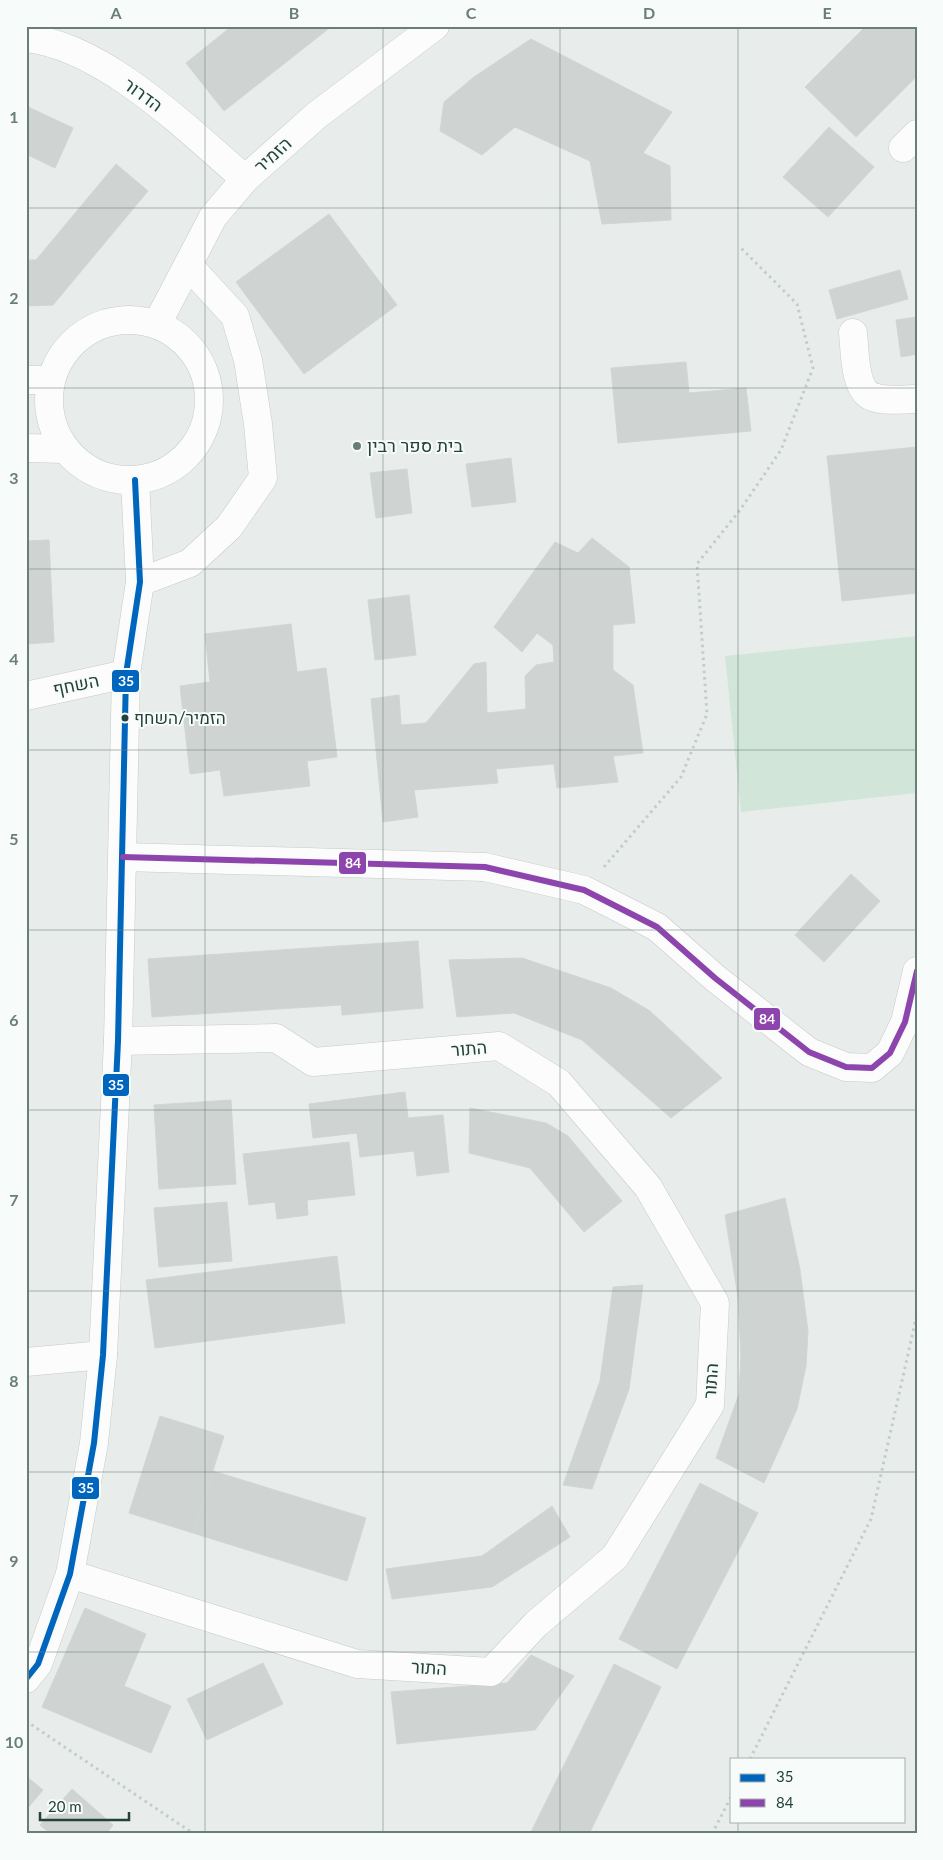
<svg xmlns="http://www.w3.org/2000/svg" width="943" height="1860" viewBox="0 0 943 1860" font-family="Lato,Heebo,sans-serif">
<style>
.green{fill:#d1e6d8}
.building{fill:#cfd4d2;stroke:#d1d6d4}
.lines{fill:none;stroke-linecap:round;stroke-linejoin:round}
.minor-casing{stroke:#c5cac8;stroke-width:29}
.path{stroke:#c3ccca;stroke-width:3;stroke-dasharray:2.5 4;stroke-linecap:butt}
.minor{stroke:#fcfcfc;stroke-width:28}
.bus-1-casing{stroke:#f7fbf9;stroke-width:10}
.bus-2-casing{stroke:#f7fbf9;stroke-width:10}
.bus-1{stroke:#0065bd;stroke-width:6}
.bus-2{stroke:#8e44ad;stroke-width:6}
.grid{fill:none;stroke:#697e78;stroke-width:1;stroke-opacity:0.55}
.poi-dot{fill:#697e78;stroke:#f7fbf9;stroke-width:2}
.bus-dot{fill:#24423a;stroke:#f7fbf9;stroke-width:2}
.labels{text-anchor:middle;stroke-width:4;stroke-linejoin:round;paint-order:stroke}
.bus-label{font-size:17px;fill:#24423a;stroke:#f7fbf9;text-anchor:start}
.street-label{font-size:18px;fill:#24423a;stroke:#f7fbf9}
.poi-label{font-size:18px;fill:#24423a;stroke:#f7fbf9;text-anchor:start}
.line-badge{stroke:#f7fbf9;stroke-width:2}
.badge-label{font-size:14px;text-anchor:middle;font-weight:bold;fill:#fff}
.neatline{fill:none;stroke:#697e78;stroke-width:2}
.grid-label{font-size:16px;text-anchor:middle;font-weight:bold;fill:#697e78}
</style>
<rect width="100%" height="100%" fill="#e8edeb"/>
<polygon class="green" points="917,636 917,793 741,812 725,656"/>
<g class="building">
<polygon points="232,26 332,26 224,111 186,63"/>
<polygon points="866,26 917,26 917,76 856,137 805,87"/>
<polygon points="531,39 672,112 643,153 670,166 671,220 602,224 590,161 515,127 482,155 440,131 444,102 474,77"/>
<polygon points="26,106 73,128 55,168 26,154"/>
<polygon points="829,127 874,167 828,217 783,177"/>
<polygon points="116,164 148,191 53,305 26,306 26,260 36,260"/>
<polygon points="329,214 397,305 304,374 236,282"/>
<polygon points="900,270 908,299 837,319 829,290"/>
<polygon points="917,317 917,354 901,357 896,320"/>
<polygon points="686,362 689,393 746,388 751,431 618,443 611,368"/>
<polygon points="917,447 917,593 842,601 827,456"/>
<polygon points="511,458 516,502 472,507 466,464"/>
<polygon points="407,469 412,513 376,518 370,473"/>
<polygon points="592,538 629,567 635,623 613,625 613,670 633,685 643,753 613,756 618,782 557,788 554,764 496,769 498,783 414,790 418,817 383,822 371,699 399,695 401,725 426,723 474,664 486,662 487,713 526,709 525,676 536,665 554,662 553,645 537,633 522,652 494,627 555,542 578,553"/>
<polygon points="49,540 54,642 26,644 26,541"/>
<polygon points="409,595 416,655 375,660 368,600"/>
<polygon points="291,624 297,672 326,668 337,757 307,761 310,786 224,796 220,770 190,774 180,686 210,682 205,634"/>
<polygon points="851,874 880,901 824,962 795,935"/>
<polygon points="418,941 423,1008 342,1015 338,946"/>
<polygon points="338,946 342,1005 152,1017 148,959"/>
<polygon points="522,958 611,988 650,1011 722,1078 671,1118 582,1040 514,1013 457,1017 449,960"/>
<polygon points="405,1092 408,1118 443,1115 449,1172 417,1176 414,1151 360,1157 357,1133 313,1138 309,1104"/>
<polygon points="231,1100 236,1184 159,1189 154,1105"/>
<polygon points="470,1108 546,1123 568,1136 530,1168 469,1153"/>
<polygon points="568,1136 622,1201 584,1232 530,1168"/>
<polygon points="349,1142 355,1195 307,1200 308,1215 277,1219 275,1202 249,1205 243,1154"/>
<polygon points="785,1198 800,1270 808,1331 806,1366 797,1409 764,1483 716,1458 739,1394 741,1355 738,1297 725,1215"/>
<polygon points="227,1202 232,1261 159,1267 154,1208"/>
<polygon points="337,1256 345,1323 155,1348 146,1280"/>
<polygon points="643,1285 629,1389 592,1489 563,1485 600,1381 613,1287"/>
<polygon points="160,1416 224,1436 193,1533 129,1513"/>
<polygon points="213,1471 366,1518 347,1581 193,1533"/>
<polygon points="700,1483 758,1513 677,1669 619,1639"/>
<polygon points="552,1506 570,1537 492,1587 392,1599 386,1569 482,1556"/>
<polygon points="85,1608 146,1634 124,1686 171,1706 151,1753 42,1707"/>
<polygon points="531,1655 574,1676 535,1730 397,1744 391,1692 507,1683"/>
<polygon points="263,1663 283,1704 207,1740 187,1699"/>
<polygon points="614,1664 661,1687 589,1834 530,1834"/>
<polygon points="26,1776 43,1790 26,1810"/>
<polygon points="72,1789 113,1825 106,1834 51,1834 40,1825"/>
</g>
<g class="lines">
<g class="minor-casing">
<g id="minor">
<path d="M26 38C104 46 187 129 245 179"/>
<polyline points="903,148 917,134"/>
<circle cx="129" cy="400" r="80"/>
<polyline points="157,324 213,217 245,179 317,115 435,26"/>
<path d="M853 333C855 351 854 391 873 397 887 402 903 399 917 399"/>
<polyline points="26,380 51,380"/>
<polyline points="26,448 65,449"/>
<polyline points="140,582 190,563 229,527 263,478 258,424 248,360 235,316 188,265"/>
<polyline points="26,696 126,674"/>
<polyline points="123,857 485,867 584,890 657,927 715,978 809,1052 846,1067 872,1068 890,1053 905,1022 917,971"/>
<polyline points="26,1362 103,1355"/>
<polyline points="70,1574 357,1664 491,1672 536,1624 615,1557 710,1405 715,1303 648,1187 559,1083 499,1046 313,1062 276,1038 118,1041"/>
<polyline points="26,1679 38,1664 70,1574 94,1443 103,1355 118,1041 126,674 140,582 135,480"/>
</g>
</g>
<g class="path">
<polyline points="604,867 681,777 707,714 697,564 740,510 781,450 813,368 797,304 739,246"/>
<polyline points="26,1721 194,1834"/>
<polyline points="750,1759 871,1519 917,1314"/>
<polyline points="712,1834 732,1795"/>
</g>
<use href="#minor" class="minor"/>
<g class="bus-1-casing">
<polyline id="bus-1" points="26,1679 38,1664 70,1574 94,1443 103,1355 118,1041 126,674 140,582 135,480"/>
</g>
<g class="bus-2-casing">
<polyline id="bus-2" points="123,857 485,867 584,890 657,927 715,978 809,1052 846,1067 872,1068 890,1053 905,1022 917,971"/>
</g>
<use href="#bus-1" class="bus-1"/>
<use href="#bus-2" class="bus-2"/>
</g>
<path class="grid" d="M205 26V1834M383 26V1834M560 26V1834M738 26V1759M26 208H917M26 388H917M26 569H917M26 750H917M26 930H917M26 1110H917M26 1291H917M26 1472H917M26 1652H917M738 1821V1834"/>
<circle class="poi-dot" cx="357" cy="446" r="5"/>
<circle class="bus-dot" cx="125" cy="718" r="4.5"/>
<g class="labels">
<g class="bus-label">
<text x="134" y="724">הזמיר/השחף</text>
</g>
<g class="street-label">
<text transform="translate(143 95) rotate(36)" y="6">הדרור</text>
<text transform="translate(273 155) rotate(-42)" y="6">הזמיר</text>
<text transform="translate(76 685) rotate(-12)" y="6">השחף</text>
<text transform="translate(469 1049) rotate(-5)" y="6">התור</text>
<text transform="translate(711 1381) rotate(-86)" y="6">התור</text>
<text transform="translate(429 1668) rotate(3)" y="6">התור</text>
</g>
<g class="poi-label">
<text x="367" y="452">בית ספר רבין</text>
</g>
</g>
<g class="line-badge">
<rect x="111" y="669" width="29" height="24" rx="5" fill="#0065bd"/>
<rect x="338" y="851" width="29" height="24" rx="5" fill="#8e44ad"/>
<rect x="753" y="1007" width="28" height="24" rx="5" fill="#8e44ad"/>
<rect x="102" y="1073" width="28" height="24" rx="5" fill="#0065bd"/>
<rect x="71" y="1476" width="29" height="24" rx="5" fill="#0065bd"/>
</g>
<g class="badge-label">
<text x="126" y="686">35</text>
<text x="353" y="868">84</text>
<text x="767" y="1024">84</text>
<text x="116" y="1090">35</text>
<text x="86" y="1493">35</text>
</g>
<rect width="943" height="1860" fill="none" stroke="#f7fbf9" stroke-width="55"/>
<rect x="730" y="1758" width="175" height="65" fill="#f7fbf9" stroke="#a3b1ad"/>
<rect x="740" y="1774" width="25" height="8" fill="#0065bd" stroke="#a3b1ad"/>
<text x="776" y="1782" font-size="15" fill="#24423a">35</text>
<rect x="740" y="1799" width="25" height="8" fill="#8e44ad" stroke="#a3b1ad"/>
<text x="776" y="1808" font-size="15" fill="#24423a">84</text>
<path d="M40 1812v8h89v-8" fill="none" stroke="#24423a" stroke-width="2.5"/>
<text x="48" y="1812" font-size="15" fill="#24423a" stroke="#f7fbf9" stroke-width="4" paint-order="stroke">20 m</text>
<rect x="28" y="28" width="888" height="1804" class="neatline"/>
<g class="grid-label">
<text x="116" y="19">A</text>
<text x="294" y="19">B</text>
<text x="471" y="19">C</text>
<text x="649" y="19">D</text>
<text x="827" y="19">E</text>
<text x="14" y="123">1</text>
<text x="14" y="304">2</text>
<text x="14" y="484">3</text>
<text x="14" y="665">4</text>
<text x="14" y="845">5</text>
<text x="14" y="1026">6</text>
<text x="14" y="1206">7</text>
<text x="14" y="1387">8</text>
<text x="14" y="1567">9</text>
<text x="14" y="1748">10</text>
</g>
</svg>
